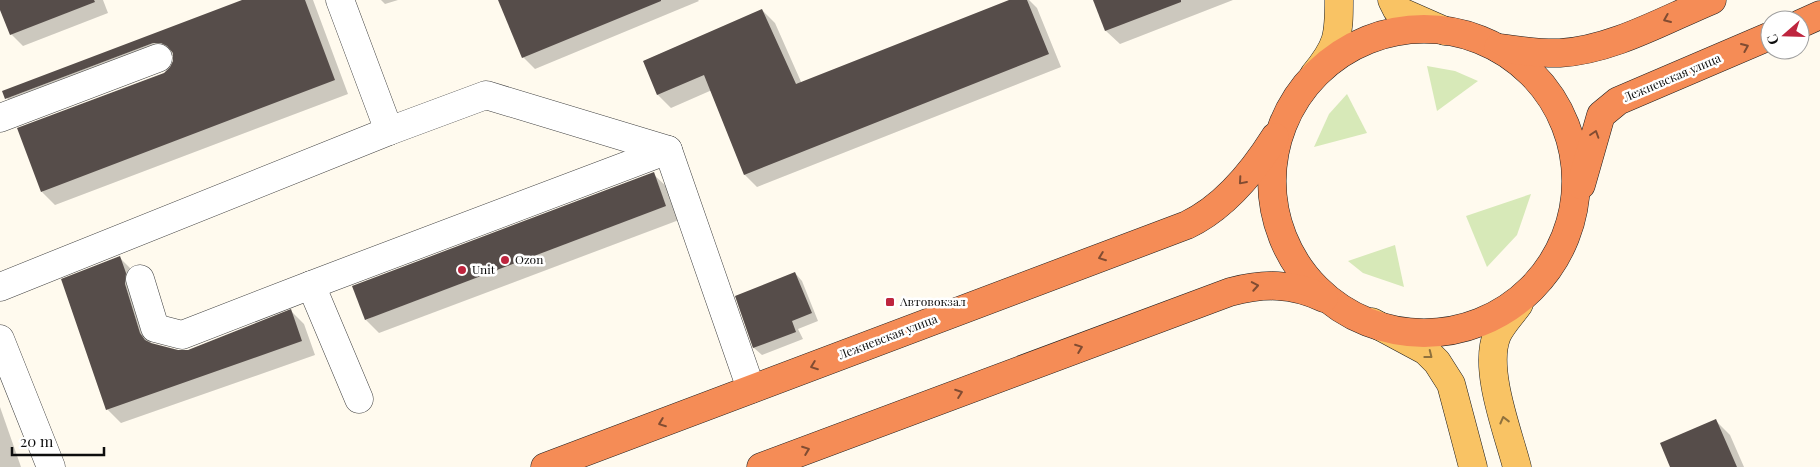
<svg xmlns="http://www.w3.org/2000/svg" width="1820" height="467" viewBox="0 0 1820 467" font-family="'Playfair Display',serif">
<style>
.green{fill:#d7e9b8}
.shadow{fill:#0003}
.building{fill:#564d4a}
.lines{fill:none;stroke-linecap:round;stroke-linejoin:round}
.minor-casing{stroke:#404040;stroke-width:29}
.major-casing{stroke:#1e1e1e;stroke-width:29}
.highway-casing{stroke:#1e1e1e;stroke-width:29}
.minor{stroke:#fff;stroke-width:28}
.major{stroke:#f9c364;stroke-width:28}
.highway{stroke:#f58c56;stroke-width:28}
.oneway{stroke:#814c32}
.oneway2{stroke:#8f713d}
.poi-dot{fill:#be253e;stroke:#fff;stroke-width:2}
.labels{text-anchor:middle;stroke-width:5;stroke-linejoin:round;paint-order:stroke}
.street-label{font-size:12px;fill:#0d0d0d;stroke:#fff}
.poi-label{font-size:12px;fill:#0d0d0d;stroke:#fff;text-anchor:start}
</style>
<rect width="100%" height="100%" fill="#fffaee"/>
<g class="green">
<polygon points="1427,66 1455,71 1478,81 1437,111"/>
<polygon points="1347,94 1367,133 1314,147 1329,114"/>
<polygon points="1531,194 1517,235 1487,267 1466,216"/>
<polygon points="1395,245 1404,287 1363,273 1348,261"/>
</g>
<g class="shadow">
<polygon points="0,0 103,0 108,13 23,46 11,34 0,6"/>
<polygon points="246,0 313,0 348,94 55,205 42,192 171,68 174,56 167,56 20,112 7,98 4,92"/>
<polygon points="381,0 398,0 385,4"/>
<polygon points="499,0 698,0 699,1 535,69 523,57"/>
<polygon points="1013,0 1029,0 1037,8 1061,67 757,187 745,175 712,90 671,108 658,95 644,61 762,10 775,23 802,84"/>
<polygon points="1094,0 1233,0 1120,44 1106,31"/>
<polygon points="653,174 667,187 679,220 379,333 366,320"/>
<polygon points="119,257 133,271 138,298 152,345 178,351 188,351 291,311 304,324 315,355 121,423 107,409"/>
<polygon points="795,273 802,281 818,321 798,329 803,339 762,355 754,348 737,296"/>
<polygon points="0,407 21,467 0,467"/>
<polygon points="1716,421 1730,435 1744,467 1672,467"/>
</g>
<g class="building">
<polygon points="0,0 94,0 95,2 10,35 0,10"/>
<polygon points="242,0 305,0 335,80 41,192 17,128 164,73 170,67 173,61 173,53 167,46 161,43 153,43 5,99 2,91"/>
<polygon points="498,0 661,0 661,1 522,58"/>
<polygon points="1009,0 1027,0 1049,54 744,175 704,75 657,95 643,61 762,9 796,84"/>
<polygon points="1093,0 1181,0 1181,2 1105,31"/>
<polygon points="654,172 666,206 365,320 352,286"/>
<polygon points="120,256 126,273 125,284 140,333 145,340 151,343 178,350 188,350 291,309 302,341 106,410 61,279"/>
<polygon points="795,272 812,313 792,321 796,332 753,348 735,296"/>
<polygon points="1716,419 1737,467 1670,467 1660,443"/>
</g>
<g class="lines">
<g class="minor-casing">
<g id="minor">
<polyline points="0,118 158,58"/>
<polyline points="389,131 486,95 668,150"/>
<polyline points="140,279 155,328 182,335 311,285 359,399"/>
<polyline points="311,285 668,150 751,389"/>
<polyline points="0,287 389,131 340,0"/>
<polyline points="0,339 51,467"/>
</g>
</g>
<g class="major-casing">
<g id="major">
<polyline points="1392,0 1397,10 1445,31"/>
<path d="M1314 75C1338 46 1339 36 1339 0"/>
<polyline points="1372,322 1426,351 1437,362 1451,384 1473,467"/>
<path d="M1517 467C1508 432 1483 369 1497 335 1502 324 1512 314 1519 304"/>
</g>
</g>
<g class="highway-casing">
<g id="highway">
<polyline points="1800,24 1820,15"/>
<circle cx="1424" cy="181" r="152"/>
<path d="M1498 48C1519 50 1539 54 1560 53 1612 50 1664 20 1712 0"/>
<polyline points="1581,185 1601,115 1618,101 1770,36"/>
<path d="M545 467 1187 225C1225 207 1253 172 1275 137"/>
<path d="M761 467 1230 292C1264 283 1292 283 1324 298"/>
</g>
</g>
<use href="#minor" class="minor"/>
<use href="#major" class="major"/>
<use href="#highway" class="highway"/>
</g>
<defs><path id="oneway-chevron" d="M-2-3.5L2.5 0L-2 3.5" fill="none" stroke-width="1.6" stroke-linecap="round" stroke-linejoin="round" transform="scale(1.25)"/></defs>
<g class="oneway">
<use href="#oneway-chevron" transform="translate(1667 19) rotate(157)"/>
<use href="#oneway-chevron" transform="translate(1745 47) rotate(-23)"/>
<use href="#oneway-chevron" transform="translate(1595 134) rotate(-72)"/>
<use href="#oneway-chevron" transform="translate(1242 181) rotate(131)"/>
<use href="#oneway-chevron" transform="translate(1102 257) rotate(159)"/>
<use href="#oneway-chevron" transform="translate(1255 286) rotate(-10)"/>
<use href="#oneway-chevron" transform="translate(1079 348) rotate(-21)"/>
<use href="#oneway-chevron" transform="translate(814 366) rotate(159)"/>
<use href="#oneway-chevron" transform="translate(959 393) rotate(-20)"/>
<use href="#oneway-chevron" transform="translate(662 423) rotate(159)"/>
<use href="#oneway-chevron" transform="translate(806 450) rotate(-21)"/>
</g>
<g class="oneway2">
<use href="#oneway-chevron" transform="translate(1429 355) rotate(38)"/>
<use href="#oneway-chevron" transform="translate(1504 420) rotate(-104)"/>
</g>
<g class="poi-dot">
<circle cx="505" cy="260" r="5"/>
<circle cx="462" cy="270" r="5"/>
<rect x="885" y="297" width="10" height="10" rx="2.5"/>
</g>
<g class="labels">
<g class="street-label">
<text transform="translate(1672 78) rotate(-23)" y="4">Лежневская улица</text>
<text transform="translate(888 337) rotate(-21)" y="4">Лежневская улица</text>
</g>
<g class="poi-label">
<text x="515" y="264">Ozon</text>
<text x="472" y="274">Unit</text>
<text x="900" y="306">Автовокзал</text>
</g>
</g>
<g transform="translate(1785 35) rotate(250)"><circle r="24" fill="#ffffff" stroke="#9e9e9e"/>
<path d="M0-4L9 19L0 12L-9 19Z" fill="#be253e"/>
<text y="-8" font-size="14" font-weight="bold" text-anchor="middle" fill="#0d0d0d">С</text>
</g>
<path d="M12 447v8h92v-8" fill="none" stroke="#0d0d0d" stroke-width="2.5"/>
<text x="20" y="447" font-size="15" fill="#0d0d0d" stroke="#ffffff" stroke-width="4" paint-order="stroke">20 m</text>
</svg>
